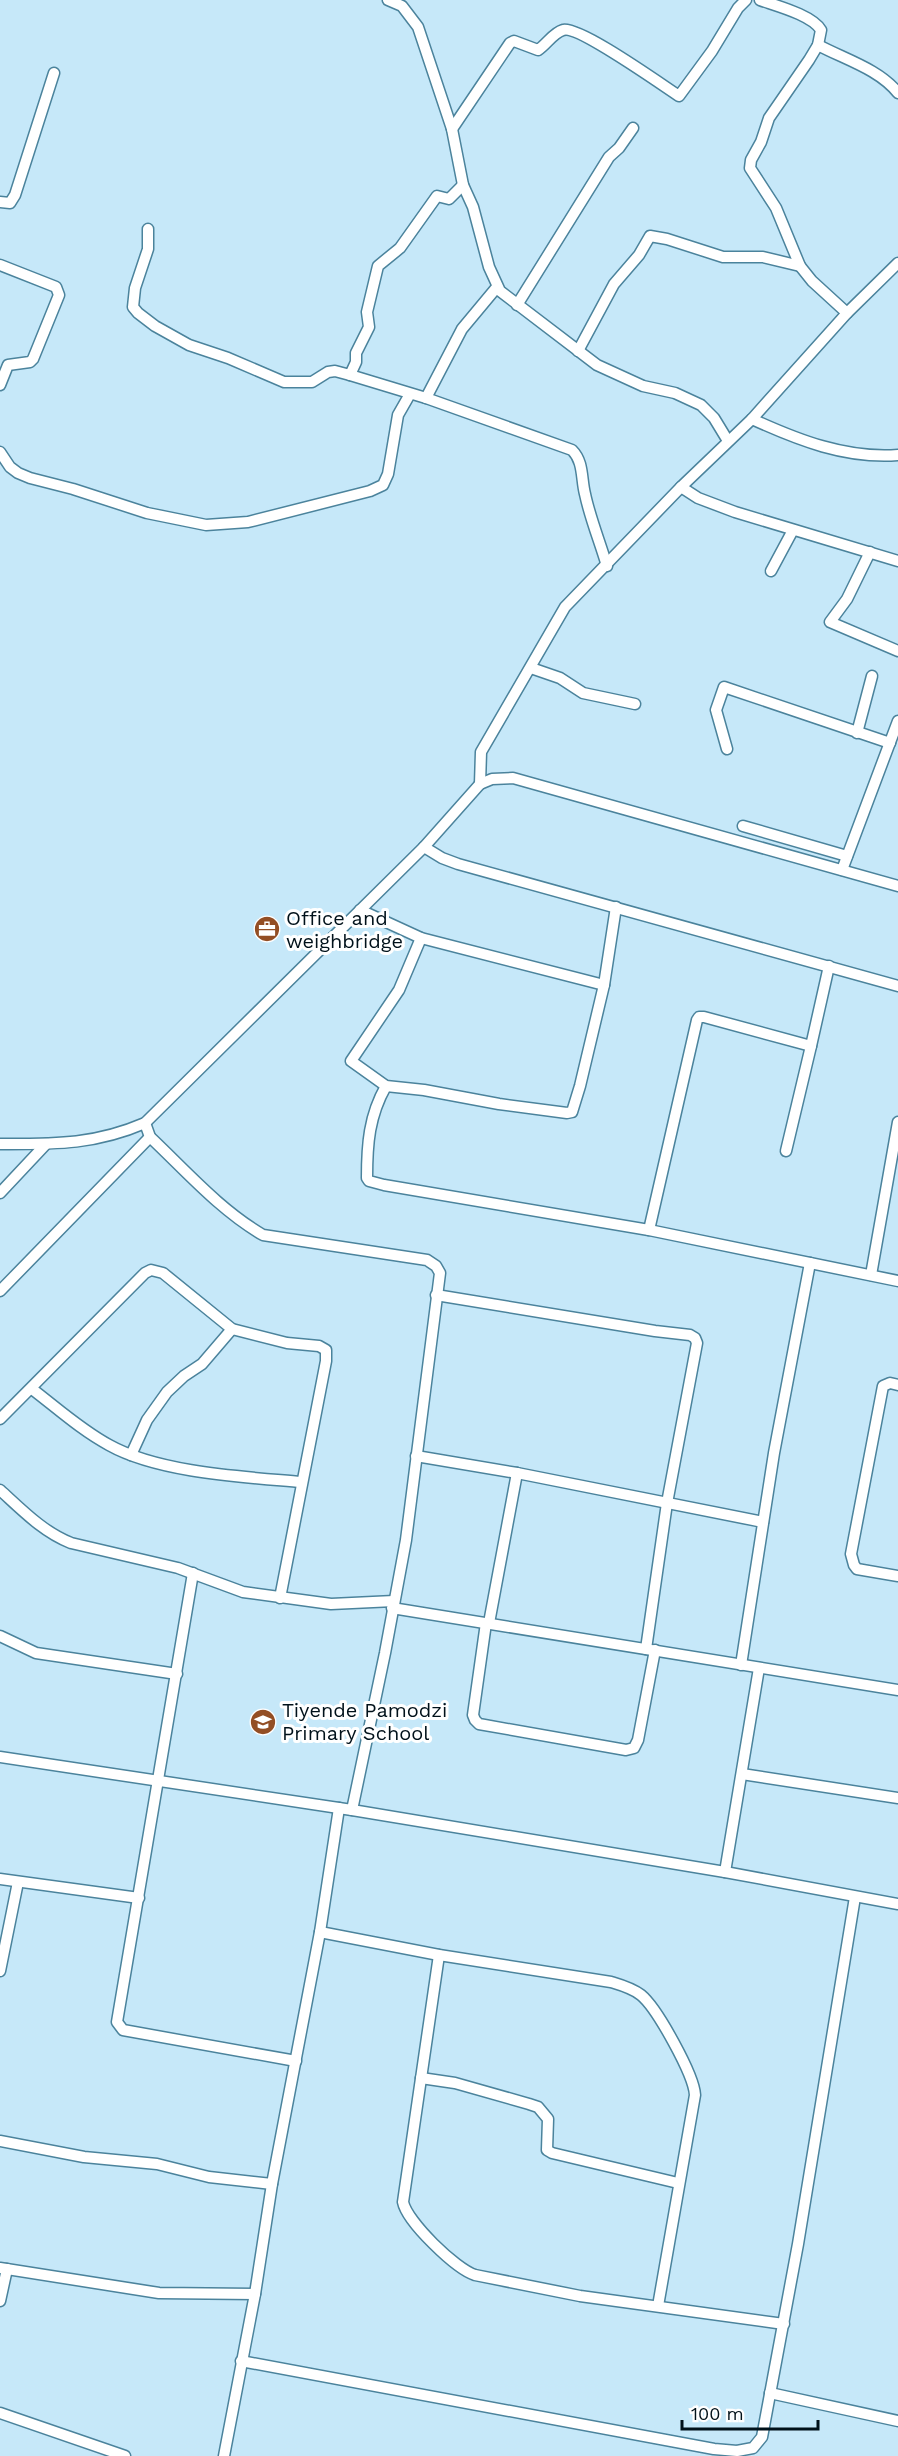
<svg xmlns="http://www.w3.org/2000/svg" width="898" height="2456" viewBox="0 0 898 2456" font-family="'Work Sans',sans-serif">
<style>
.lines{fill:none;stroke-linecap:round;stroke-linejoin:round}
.minor-casing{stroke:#4b839c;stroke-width:13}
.minor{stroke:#fff;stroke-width:10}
.labels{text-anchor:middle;stroke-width:6;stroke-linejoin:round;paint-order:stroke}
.poi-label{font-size:20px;fill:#00111a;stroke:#fff;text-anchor:start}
</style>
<rect width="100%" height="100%" fill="#c6e8f9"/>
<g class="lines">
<g class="minor-casing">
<g id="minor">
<polyline points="388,0 402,6 418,27 452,129 463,185 473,207 489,267 500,291 597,365 643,386 675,393 701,405 714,418 728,441"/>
<path d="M760 0C777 6 812 15 821 30L818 45 809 60 769 118 761 142 751 160 750 168 776 208 800 266 812 281 847 313"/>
<path d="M818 45C844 59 879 69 898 93"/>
<path d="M452 129 510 43 514 41 538 50C547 44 553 33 563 30 578 25 662 85 679 96L712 51 738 8 746 0"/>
<path d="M463 185 449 199 437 196 400 248 378 266 367 312 369 327 356 353V362L350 375 426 398 572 450C584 462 581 479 585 494 590 518 600 542 607 566"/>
<polyline points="0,202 10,203 15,195 54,73"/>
<polyline points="148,229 148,249 135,288 133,307 138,313 155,326 189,345 228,358 284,382 312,382 328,372 335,371 350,375"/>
<polyline points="0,265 56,287 59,295 33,359 30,362 8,365 0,385"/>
<polyline points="517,305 609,157 619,148 633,128"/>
<polyline points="578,351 614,284 639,255 650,236 667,239 723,257 763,257 800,266"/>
<polyline points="426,398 462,329 497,287"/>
<path d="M752 419C798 440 846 459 898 455"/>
<polyline points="0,452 10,467 18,473 30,478 73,489 147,513 206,525 248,522 370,491 383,485 388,474 398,415 410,394"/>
<polyline points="681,487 698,498 735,512 898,561"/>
<polyline points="870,552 847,599 830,622 898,651"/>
<polyline points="771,571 793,530"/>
<polyline points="531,668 560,678 583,693 635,704"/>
<polyline points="857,733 872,676"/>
<polyline points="727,749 716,710 724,687 890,743"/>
<polyline points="480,784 481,752 565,607 681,487 752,419 847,313 898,263"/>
<polyline points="743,826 847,856"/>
<polyline points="424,847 442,858 458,864 898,986"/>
<polyline points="842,870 898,721"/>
<polyline points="360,910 421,938 604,985"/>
<polyline points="421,938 399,990 351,1061 386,1086 424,1090 499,1104 567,1113 572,1112 580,1086 604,985 616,907"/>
<path d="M386 1086C369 1116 367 1144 367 1178L369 1181 384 1185 649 1230 898 1281"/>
<path d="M145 1123 150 1137C186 1171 220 1210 263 1235L427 1260 436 1266 440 1273 406 1540 385 1653 352 1810"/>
<path d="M0 1144C54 1144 94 1145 145 1123L424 847 480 784 492 779 513 778 898 886"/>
<polyline points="786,1151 811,1046"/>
<polyline points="0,1193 46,1144"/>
<polyline points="649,1230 697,1020 699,1017 704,1017 811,1046 829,966"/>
<polyline points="871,1275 898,1122"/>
<polyline points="0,1291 150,1137"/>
<polyline points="436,1295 655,1331 690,1335 695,1338 697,1343 667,1503 646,1649"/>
<polyline points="898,1385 890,1383 883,1386 851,1554 854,1565 857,1569 898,1576"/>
<path d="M32 1389C57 1408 81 1430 109 1445 159 1473 245 1477 301 1482"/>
<polyline points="0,1419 145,1273 151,1270 163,1273 232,1329 287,1343 319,1346 326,1350 326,1361 280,1598"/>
<polyline points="131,1455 147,1420 167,1392 184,1376 202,1364 232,1329"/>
<polyline points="416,1456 517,1473 763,1522"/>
<path d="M0 1490C22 1510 43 1532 71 1543L178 1568 243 1592 331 1604 394 1601"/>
<polyline points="193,1573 117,2022 123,2030 296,2061"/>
<polyline points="392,1608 898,1690"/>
<polyline points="486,1623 473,1715 475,1720 479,1724 626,1750 634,1748 638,1740 655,1650"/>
<polyline points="489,1623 517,1473"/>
<polyline points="0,1636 36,1653 177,1674"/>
<polyline points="741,1665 774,1453 810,1263"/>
<polyline points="0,1757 352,1810 725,1872 898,1904"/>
<polyline points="742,1774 898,1798"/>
<polyline points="725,1872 759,1668"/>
<polyline points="0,1879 139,1898"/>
<path d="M320 1932 439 1955 611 1982C621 1985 632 1988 641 1995 657 2008 694 2075 695 2095L658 2306"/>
<path d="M439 1955 403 2202C407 2222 456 2269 475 2275L580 2296 784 2324"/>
<polyline points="0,1971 18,1882"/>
<polyline points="421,2078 455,2083 529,2104 538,2107 548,2119 547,2150 552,2153 678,2183"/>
<polyline points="0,2141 84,2157 157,2164 209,2177 272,2184"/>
<polyline points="0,2268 159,2293 255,2294"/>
<polyline points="0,2301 7,2269"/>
<polyline points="241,2361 714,2449 737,2451 753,2448 762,2437 798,2244 855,1897"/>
<polyline points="770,2393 898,2421"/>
<polyline points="0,2413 125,2456"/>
<polyline points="224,2456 255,2294 272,2184 320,1932 339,1808"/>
</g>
</g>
<use href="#minor" class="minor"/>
</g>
<defs>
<g id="office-disc" transform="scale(1.35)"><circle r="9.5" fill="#934e24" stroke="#fff"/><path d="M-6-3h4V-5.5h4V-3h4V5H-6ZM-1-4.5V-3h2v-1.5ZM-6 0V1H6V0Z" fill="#fff"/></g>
<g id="school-disc" transform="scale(1.35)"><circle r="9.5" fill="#934e24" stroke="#fff"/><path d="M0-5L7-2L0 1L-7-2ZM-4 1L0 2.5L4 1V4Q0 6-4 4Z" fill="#fff"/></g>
</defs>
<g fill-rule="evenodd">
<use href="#office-disc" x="267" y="929"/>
<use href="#school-disc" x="263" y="1722"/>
</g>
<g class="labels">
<g class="poi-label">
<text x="286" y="925">Office and<tspan x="286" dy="23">weighbridge</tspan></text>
<text x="282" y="1717">Tiyende Pamodzi<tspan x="282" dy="23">Primary School</tspan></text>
</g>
</g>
<path d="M682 2420v9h136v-9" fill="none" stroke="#00111a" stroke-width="3"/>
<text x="691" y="2420" font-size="18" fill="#00111a" stroke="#ffffff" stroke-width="4.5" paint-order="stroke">100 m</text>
</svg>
